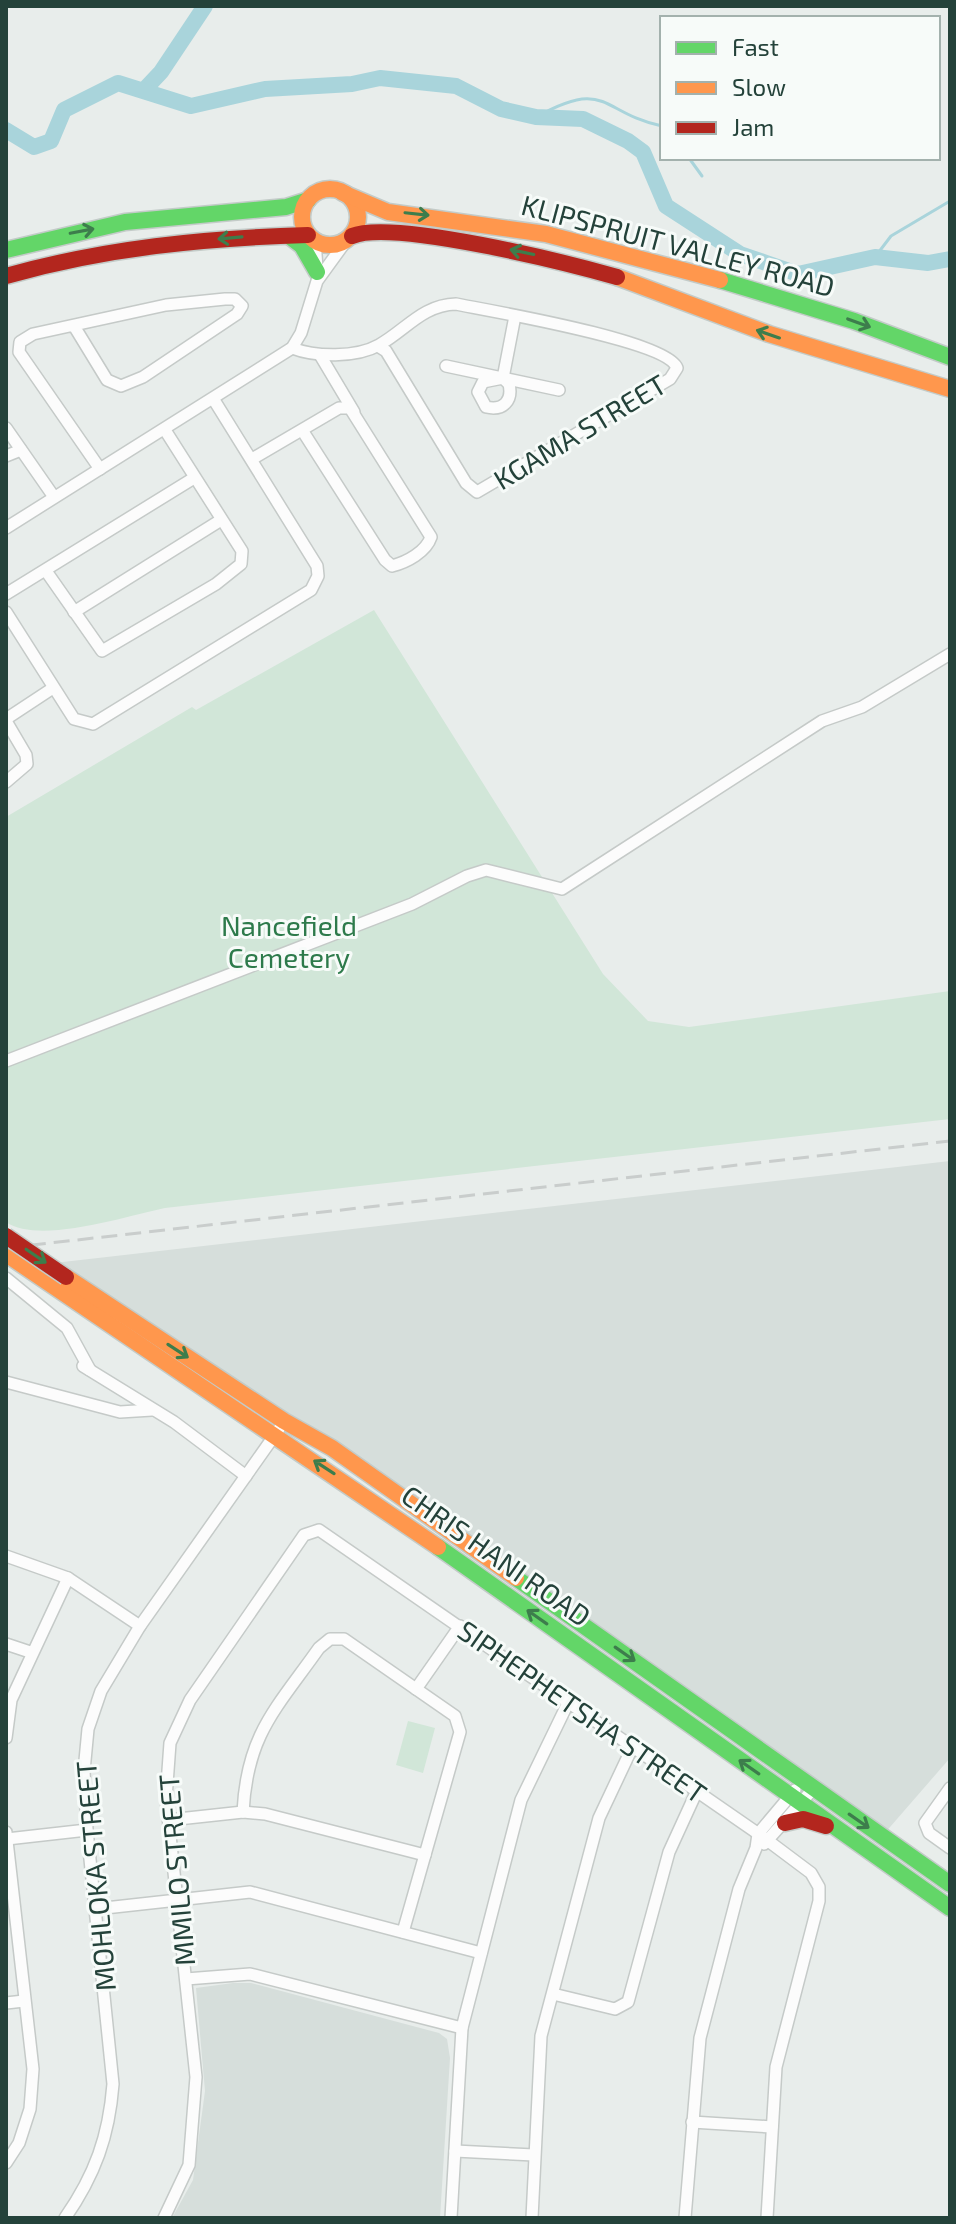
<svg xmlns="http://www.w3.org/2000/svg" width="956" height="2224" viewBox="0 0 956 2224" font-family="'Exo 2',sans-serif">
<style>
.built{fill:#d6dedb}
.green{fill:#d1e6d8}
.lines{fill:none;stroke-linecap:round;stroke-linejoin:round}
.stream{stroke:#a9d4db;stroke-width:3}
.river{stroke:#a9d4db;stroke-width:16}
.street-casing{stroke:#c5cac8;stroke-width:14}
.fast-casing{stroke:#c3cbc8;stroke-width:19}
.slow-casing{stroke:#c3cbc8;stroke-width:19}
.jam-casing{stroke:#c3cbc8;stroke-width:19}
.street{stroke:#fcfcfc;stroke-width:11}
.fast{stroke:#63d668;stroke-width:16}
.slow{stroke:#ff974d;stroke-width:16}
.jam{stroke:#b3261e;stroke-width:16}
.rail{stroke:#c9cdcc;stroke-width:3;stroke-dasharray:16 8;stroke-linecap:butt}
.jam-bridge-casing{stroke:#c3cbc8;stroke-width:19;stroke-linecap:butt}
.jam-bridge{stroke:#b3261e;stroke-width:16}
.oneway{stroke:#3d7d4c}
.labels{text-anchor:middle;stroke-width:6;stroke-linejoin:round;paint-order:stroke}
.street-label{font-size:28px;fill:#24423a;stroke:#f7fbf9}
.park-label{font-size:28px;fill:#2d7a4b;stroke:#f7fbf9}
</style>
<rect width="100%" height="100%" fill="#e8edeb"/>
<g class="built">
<polygon points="950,1161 950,1758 884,1834 54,1263"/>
<polygon points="233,1983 251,1983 439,2033 447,2039 450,2058 440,2218 172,2218 193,2180 205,2091 196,1988"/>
</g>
<g class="green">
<path d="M374 610 603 974 648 1021 689 1027 950 991V1119L165 1208C126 1216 39 1245 6 1222V817L192 707 196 710Z"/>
<polygon points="408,1721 435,1728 423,1773 396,1765"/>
</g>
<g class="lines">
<g class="stream">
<path d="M536 117C608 77 600 113 662 126"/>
<polyline points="689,158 702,176"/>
<polyline points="875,257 891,236 950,201"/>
</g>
<g class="river">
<polyline points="145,89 161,72 205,6"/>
<polyline points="6,130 34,147 51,141 64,110 118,83 191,106 265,89 352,84 380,78 456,86 501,109 536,117 583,119 628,141 643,152 666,206 740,254 798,274 875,257 928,263 950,259"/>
</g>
<g class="street-casing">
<g id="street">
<polyline points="315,241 317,268"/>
<polyline points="74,326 107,380 121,386 143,377 237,314 242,306 235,299 225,299 166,305 33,334 20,342 19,352 100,469"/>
<path d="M292 348C315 357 356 358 379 345 406 330 422 305 456 304 491 311 668 341 677 368L670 379 477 492 466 483 386 351 378 346"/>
<polyline points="320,355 354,412"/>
<polyline points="446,366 559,390"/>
<path d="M503 378 483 382 478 392 486 407C503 411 513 401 509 384L503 378 515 316"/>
<polyline points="6,428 54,497"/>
<polyline points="6,456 21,450"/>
<path d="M252 459 339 408H350L431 537C426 552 407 562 392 566L385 560 302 430"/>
<polyline points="6,528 292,348 301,333 317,281 346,241"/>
<polyline points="46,571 102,651 216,584 241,564 242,551 165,430"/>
<polyline points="6,594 194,478"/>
<polyline points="6,612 74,719 93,724 311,590 318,576 317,566 214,400"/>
<polyline points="74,612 221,520"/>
<polyline points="6,719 53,688"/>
<polyline points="6,721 26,755 27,764 6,782"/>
<polyline points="6,1061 412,904 467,876 486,870 562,889 822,721 862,707 950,654"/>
<polyline points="6,1278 67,1328 90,1370"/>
<polyline points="83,1366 174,1422 246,1476"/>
<polyline points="6,1382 120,1412 152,1410"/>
<polyline points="6,1556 68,1578 140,1626"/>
<polyline points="6,1644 30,1652"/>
<polyline points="416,1689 460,1626"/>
<polyline points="6,1738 11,1700 68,1578"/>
<polyline points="950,1788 925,1823 929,1833 950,1848"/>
<path d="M243 1812C247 1734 276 1709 319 1648L330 1639H344L455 1716 460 1732 403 1932"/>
<polyline points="169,1820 243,1812 265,1814 425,1855"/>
<polyline points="6,1832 33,2069 30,2109 19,2143 6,2163"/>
<polyline points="7,1839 87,1830"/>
<polyline points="764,1844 814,1788"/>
<polyline points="96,1909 250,1892 481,1953"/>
<polyline points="186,1979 250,1974 462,2028"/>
<polyline points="553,1994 615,2009 628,2002 669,1852 696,1793"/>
<polyline points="6,2003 24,2001"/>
<polyline points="692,2122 772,2127"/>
<polyline points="455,2151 534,2155"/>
<path d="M65 2218C95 2175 109 2136 113 2084L87 1830 84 1771 88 1729 101 1691 140 1626 279 1429"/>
<polyline points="164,2218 189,2165 196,2077 166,1798 170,1743 190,1700 304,1535 319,1530 763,1837 811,1873 819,1887 819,1901 776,2067 767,2218"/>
<polyline points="451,2218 462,2028 521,1800 568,1703"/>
<polyline points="532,2218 541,2036 599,1818 632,1748"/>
<polyline points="685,2218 700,2038 739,1889 756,1848 758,1834 795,1790"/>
</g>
</g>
<g class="fast-casing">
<g id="fast">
<polyline points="289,236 302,246 317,272"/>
<polyline points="6,250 125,222 286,207 308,200"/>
<polyline points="720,280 854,321 950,357"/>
<polyline points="438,1547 950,1908"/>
<polyline points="516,1578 950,1884"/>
</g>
</g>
<g class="slow-casing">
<g id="slow">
<circle cx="330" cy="217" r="28"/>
<polyline points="343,193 388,212 546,234 720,280"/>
<polyline points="617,277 769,334 950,389"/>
<polyline points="6,1254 438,1547"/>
<polyline points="66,1277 284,1421 332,1448 516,1578"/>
</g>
</g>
<g class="jam-casing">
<g id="jam">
<path d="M352 236C393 219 568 263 617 277"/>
<path d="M6 276C105 248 205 238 308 235"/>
<polyline points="785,1823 803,1819 826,1826"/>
</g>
</g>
<use href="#street" class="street"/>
<use href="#fast" class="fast"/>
<use href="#slow" class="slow"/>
<use href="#jam" class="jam"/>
<polyline class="rail" points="6,1248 950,1141"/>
<g class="jam-bridge-casing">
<polyline id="jam-bridge" points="6,1236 66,1277"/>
</g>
<use href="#jam-bridge" class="jam-bridge"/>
</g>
<defs><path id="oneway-shaft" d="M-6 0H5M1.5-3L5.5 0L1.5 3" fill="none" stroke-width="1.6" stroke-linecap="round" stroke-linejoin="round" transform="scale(2)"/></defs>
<g class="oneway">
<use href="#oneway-shaft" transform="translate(417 214) rotate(6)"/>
<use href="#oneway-shaft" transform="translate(82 231) rotate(-11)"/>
<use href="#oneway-shaft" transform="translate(230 238) rotate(175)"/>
<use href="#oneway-shaft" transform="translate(522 252) rotate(-168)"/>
<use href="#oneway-shaft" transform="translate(859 323) rotate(20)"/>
<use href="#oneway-shaft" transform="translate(768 334) rotate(-161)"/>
<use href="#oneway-shaft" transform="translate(36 1256) rotate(34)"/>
<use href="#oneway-shaft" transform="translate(178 1351) rotate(33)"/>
<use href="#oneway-shaft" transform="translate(324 1467) rotate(-147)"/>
<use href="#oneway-shaft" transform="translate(537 1617) rotate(-145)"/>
<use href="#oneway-shaft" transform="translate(625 1654) rotate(35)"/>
<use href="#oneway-shaft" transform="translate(749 1767) rotate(-145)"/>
<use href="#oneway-shaft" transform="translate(859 1821) rotate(35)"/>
</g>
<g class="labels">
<g class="street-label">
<text transform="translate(678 246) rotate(15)" y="10">KLIPSPRUIT VALLEY ROAD</text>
<text transform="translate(580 432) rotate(-31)" y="10">KGAMA STREET</text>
<text transform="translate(496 1556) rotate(35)" y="10">CHRIS HANI ROAD</text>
<text transform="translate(582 1712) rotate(35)" y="10">SIPHEPHETSHA STREET</text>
<text transform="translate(177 1870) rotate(-95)" y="10">MMILO STREET</text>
<text transform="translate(96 1876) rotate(-95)" y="10">MOHLOKA STREET</text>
</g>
<g class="park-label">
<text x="289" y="936">Nancefield<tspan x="289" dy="32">Cemetery</tspan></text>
</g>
</g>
<rect width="956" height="2224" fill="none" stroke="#24423a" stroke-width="16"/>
<rect x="660" y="16" width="280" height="144" fill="#f7fbf9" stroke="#a3b1ad" stroke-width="2"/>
<rect x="676" y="42" width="40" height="12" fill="#63d668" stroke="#a3b1ad" stroke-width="2"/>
<text x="732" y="56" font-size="24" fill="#24423a">Fast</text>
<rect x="676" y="82" width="40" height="12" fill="#ff974d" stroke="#a3b1ad" stroke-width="2"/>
<text x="732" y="96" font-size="24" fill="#24423a">Slow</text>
<rect x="676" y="122" width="40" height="12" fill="#b3261e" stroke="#a3b1ad" stroke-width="2"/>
<text x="732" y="136" font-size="24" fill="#24423a">Jam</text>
</svg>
